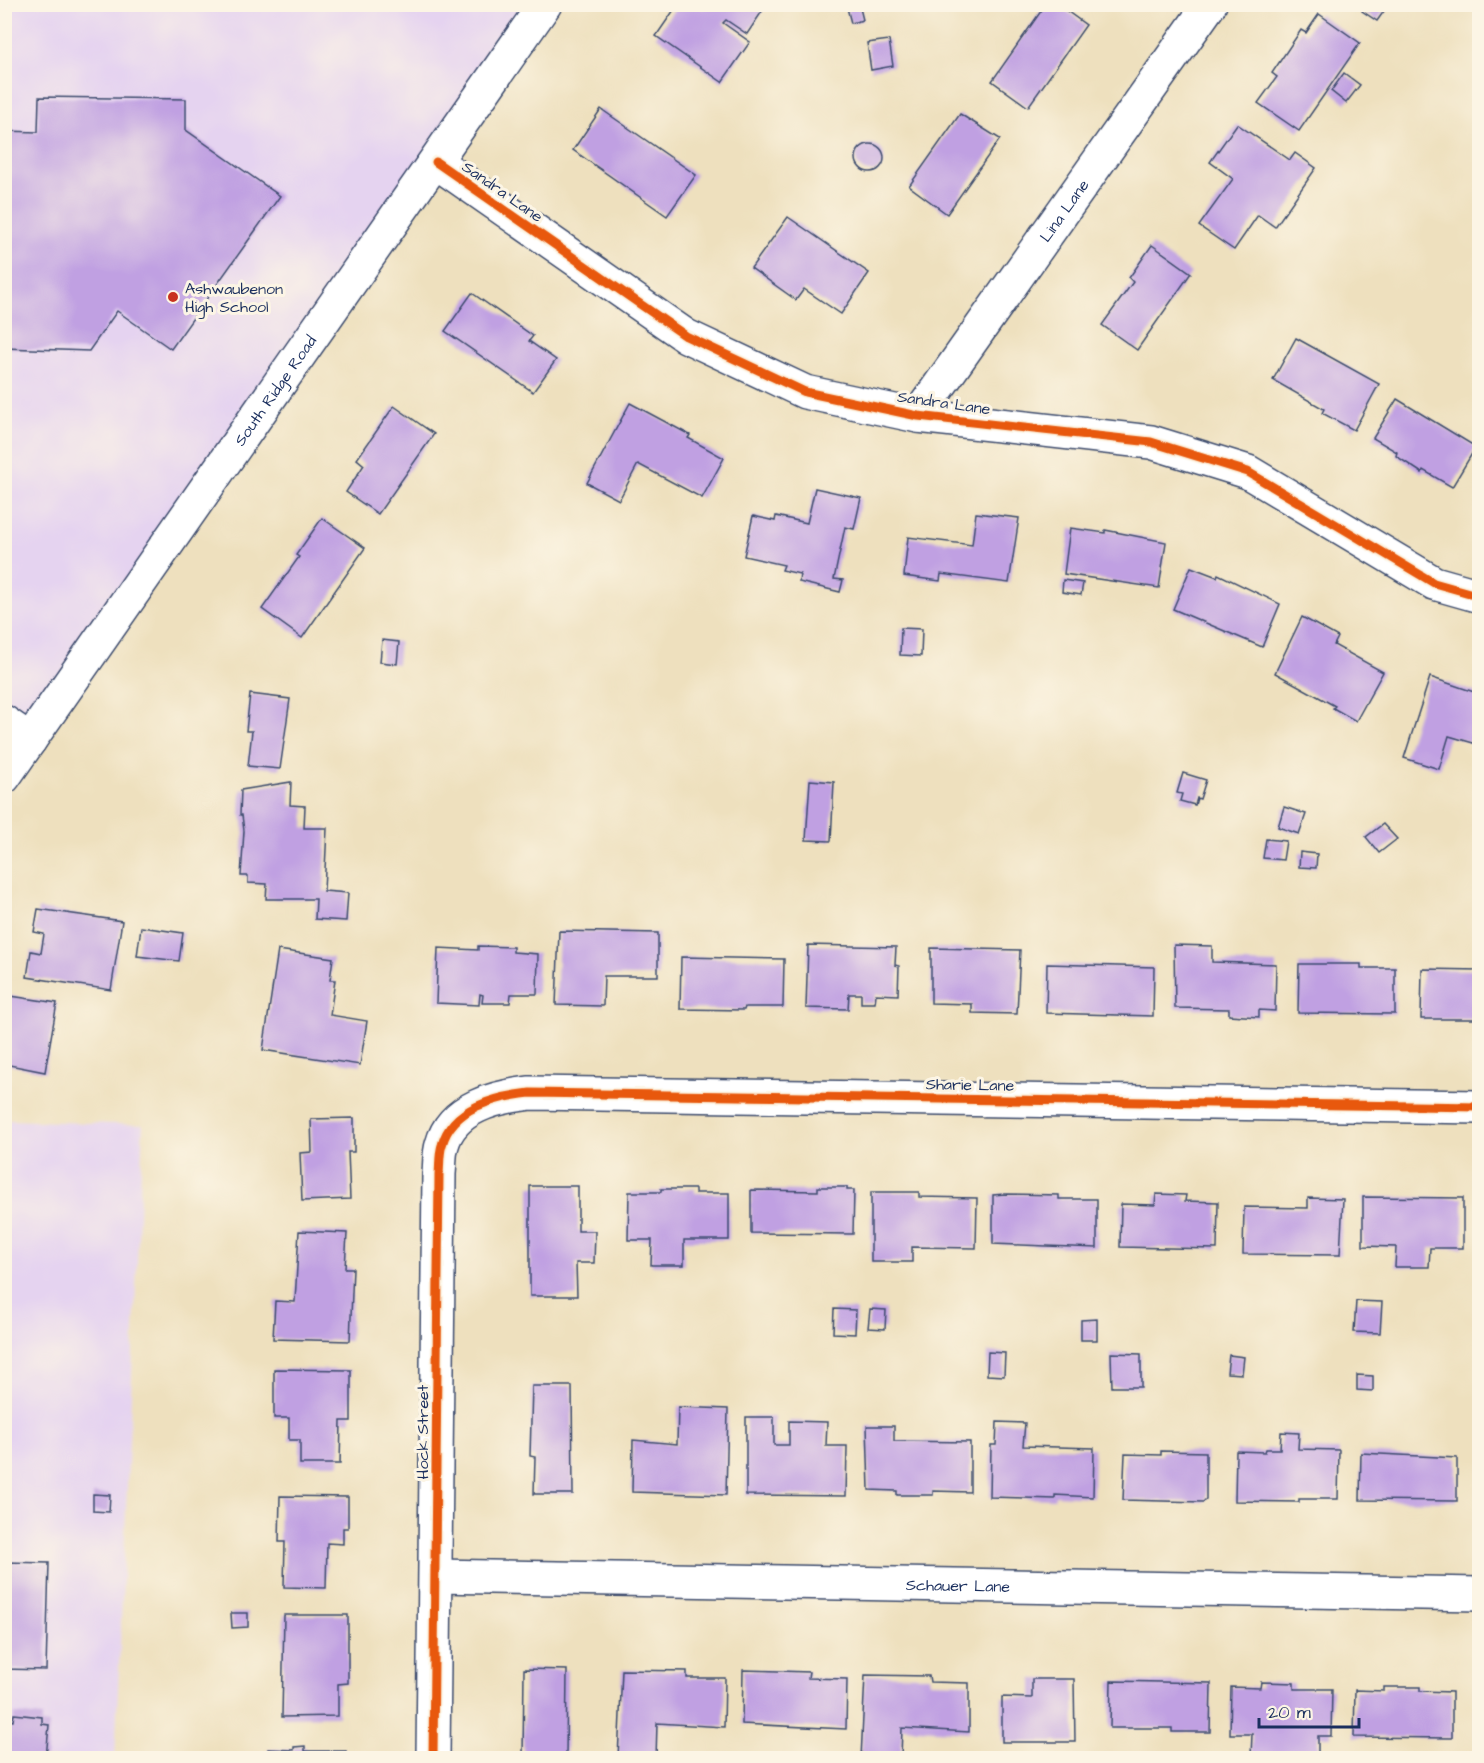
<svg xmlns="http://www.w3.org/2000/svg" width="1484" height="1763" viewBox="0 0 1484 1763" font-family="'Architects Daughter',sans-serif">
<style>
.built{fill:#e5d3f0}
.building{fill:#c0a0e2}
.lines{fill:none;stroke-linecap:round;stroke-linejoin:round}
.minor-casing{stroke:#3b4a6c;stroke-width:36}
.minor{stroke:#fff;stroke-width:33}
.cycleway-casing{stroke:#fcf5e5;stroke-width:13}
.cycleway{stroke:#e8590c;stroke-width:9}
.poi-dot{fill:#c8321e;stroke:#fcf5e5;stroke-width:2}
.labels{text-anchor:middle;stroke-width:6;stroke-linejoin:round;paint-order:stroke}
.street-label{font-size:16px;fill:#1b2f5e;stroke:#fcf5e5}
.poi-label{font-size:16px;fill:#1b2f5e;stroke:#fcf5e5;text-anchor:start}
</style>
<rect width="100%" height="100%" fill="#fcf5e5"/>
<filter id="ink" filterUnits="userSpaceOnUse"><feTurbulence type="fractalNoise" baseFrequency=".0167" numOctaves="2"/><feDisplacementMap in="SourceGraphic" scale="12" xChannelSelector="R" yChannelSelector="G"/><feConvolveMatrix kernelMatrix="1 2 1 2 8 2 1 2 1" color-interpolation-filters="sRGB"/></filter>
<filter id="wash" filterUnits="userSpaceOnUse"><feTurbulence type="fractalNoise" baseFrequency=".008" numOctaves="4" result="noise"/><feDisplacementMap in="SourceGraphic" scale="24" xChannelSelector="R" yChannelSelector="G"/><feGaussianBlur stdDeviation="1.35" result="paint"/><feColorMatrix in="noise" values="0 0 0 0 0 0 0 0 0 0 0 0 0 0 0 0 0 1.4 0 .05"/><feComposite in="paint" operator="in"/></filter>
<g filter="url(#wash)">
<rect width="100%" height="100%" fill="#eee0be"/>
<g class="built">
<polygon points="5,5 545,5 5,777"/>
<polygon points="5,1120 143,1125 115,1758 5,1758"/>
</g>
<g id="blocks">
<g class="building">
<polygon points="678,4 697,4 703,9 706,4 767,4 747,34 726,20 723,23 750,42 722,82 656,36"/>
<polygon points="846,4 859,4 863,20 851,23"/>
<polygon points="1046,4 1057,4 1086,25 1028,107 992,81"/>
<polygon points="1366,4 1383,4 1387,7 1377,21 1362,11"/>
<polygon points="1319,14 1360,43 1299,131 1258,103 1277,77 1272,73 1301,30 1306,33"/>
<polygon points="889,40 893,66 871,70 867,43"/>
<polygon points="1344,73 1360,85 1346,103 1331,91"/>
<polygon points="39,97 186,99 186,130 280,196 171,349 117,311 89,351 4,348 4,131 38,132"/>
<polygon points="601,109 696,175 667,216 573,150"/>
<polygon points="960,114 1000,139 947,214 909,186"/>
<polygon points="1237,124 1290,160 1295,153 1316,168 1275,227 1258,215 1234,250 1199,226 1233,179 1210,162"/>
<circle cx="870" cy="158" r="14"/>
<polygon points="788,217 869,273 841,314 804,289 796,300 751,268"/>
<polygon points="1152,245 1191,273 1137,350 1102,325 1133,282 1129,278"/>
<polygon points="472,293 533,336 529,341 556,360 533,392 445,331"/>
<polygon points="1296,338 1379,384 1354,430 1322,413 1324,409 1273,380"/>
<polygon points="1397,399 1476,447 1452,487 1423,470 1422,473 1396,456 1397,452 1373,438"/>
<polygon points="630,403 690,435 688,438 724,458 702,498 638,464 619,500 587,483"/>
<polygon points="394,406 434,434 378,514 346,492 364,465 357,459"/>
<polygon points="815,488 861,498 854,529 845,527 834,579 843,580 840,592 799,582 800,574 782,570 784,565 744,556 753,516 775,521 776,516 807,523"/>
<polygon points="976,513 1019,518 1009,583 941,574 940,581 904,576 908,537 972,545"/>
<polygon points="322,518 365,548 302,638 262,609 299,557 296,555"/>
<polygon points="1070,528 1105,533 1105,530 1166,542 1159,588 1064,574"/>
<polygon points="1191,567 1217,577 1218,574 1280,604 1262,647 1173,609"/>
<polygon points="1063,580 1083,583 1081,595 1062,592"/>
<polygon points="1302,617 1338,637 1334,645 1383,672 1356,721 1333,708 1335,706 1275,673"/>
<polygon points="901,628 922,629 921,656 900,655"/>
<polygon points="382,640 399,642 397,664 380,662"/>
<polygon points="1430,677 1480,694 1480,745 1449,736 1439,769 1404,758"/>
<polygon points="250,694 290,699 280,769 248,766 252,731 246,731"/>
<polygon points="1183,773 1206,780 1200,799 1197,798 1195,805 1180,801 1182,794 1177,793"/>
<polygon points="810,780 834,782 831,841 806,840"/>
<polygon points="291,782 290,805 305,806 304,828 327,828 324,891 348,893 346,921 315,919 316,899 266,899 267,884 248,883 248,876 241,876 244,831 242,815 240,815 241,790"/>
<polygon points="1284,807 1306,814 1299,834 1278,827"/>
<polygon points="1383,824 1397,839 1379,853 1366,837"/>
<polygon points="1266,839 1286,841 1283,860 1263,858"/>
<polygon points="1300,852 1317,854 1316,868 1299,867"/>
<polygon points="38,909 122,921 111,990 27,977 31,951 41,953 44,934 34,932"/>
<polygon points="141,927 183,933 179,961 137,956"/>
<polygon points="559,931 658,933 658,976 604,976 603,1006 556,1005"/>
<polygon points="808,945 896,947 895,965 899,966 898,995 876,994 875,1003 861,1003 861,994 849,994 848,1009 806,1008"/>
<polygon points="1174,945 1212,946 1212,962 1276,964 1275,1011 1259,1010 1259,1017 1229,1015 1229,1009 1175,1008"/>
<polygon points="478,946 513,947 513,952 538,954 537,994 511,994 510,1003 482,1003 483,995 480,994 479,1005 436,1003 438,948 478,950"/>
<polygon points="931,948 1020,950 1017,1014 972,1013 972,1004 931,1003"/>
<polygon points="278,950 333,958 330,980 335,980 330,1015 367,1021 360,1065 263,1050"/>
<polygon points="681,957 784,959 783,1007 745,1007 744,1010 680,1009"/>
<polygon points="1047,964 1154,967 1153,1016 1046,1013"/>
<polygon points="1299,964 1361,964 1361,968 1395,968 1395,1014 1298,1013"/>
<polygon points="1422,969 1480,970 1480,1019 1421,1019"/>
<polygon points="4,995 57,1003 45,1072 4,1064"/>
<polygon points="354,1118 354,1152 348,1152 350,1199 302,1201 300,1153 312,1152 311,1119"/>
<polygon points="530,1186 578,1186 578,1231 595,1231 594,1263 576,1263 577,1296 530,1296"/>
<polygon points="818,1187 847,1187 847,1190 854,1190 853,1234 751,1233 751,1190 818,1191"/>
<polygon points="661,1189 695,1189 695,1193 729,1193 729,1240 684,1240 684,1265 651,1265 652,1240 628,1240 629,1192 661,1192"/>
<polygon points="871,1192 919,1192 919,1197 977,1198 976,1248 912,1247 912,1262 871,1262"/>
<polygon points="1005,1194 1059,1195 1059,1199 1097,1199 1097,1248 993,1244 993,1195"/>
<polygon points="1156,1194 1186,1195 1185,1201 1218,1202 1217,1249 1120,1247 1121,1204 1155,1205"/>
<polygon points="1363,1197 1463,1198 1463,1248 1430,1248 1429,1267 1395,1267 1396,1247 1363,1246"/>
<polygon points="1308,1198 1343,1199 1340,1255 1243,1254 1244,1207 1308,1208"/>
<polygon points="299,1231 347,1233 345,1268 353,1268 350,1341 273,1339 275,1301 295,1302"/>
<polygon points="1356,1301 1382,1302 1380,1333 1354,1332"/>
<polygon points="834,1309 856,1310 855,1334 833,1333"/>
<polygon points="870,1309 886,1310 885,1329 868,1328"/>
<polygon points="1097,1319 1097,1340 1081,1340 1081,1320"/>
<polygon points="988,1352 1005,1353 1004,1376 987,1375"/>
<polygon points="1111,1353 1141,1354 1141,1387 1112,1387"/>
<polygon points="1229,1355 1244,1357 1242,1374 1227,1373"/>
<polygon points="274,1369 351,1370 351,1421 341,1421 340,1464 300,1464 300,1440 289,1440 289,1418 274,1418"/>
<polygon points="1357,1375 1373,1376 1373,1391 1357,1390"/>
<polygon points="532,1386 572,1386 573,1494 534,1494 535,1457 530,1456"/>
<polygon points="678,1407 728,1409 726,1495 632,1492 633,1440 677,1444"/>
<polygon points="746,1417 774,1417 774,1445 789,1445 789,1421 827,1422 826,1446 847,1446 846,1496 746,1495"/>
<polygon points="997,1422 1025,1423 1023,1446 1094,1448 1093,1497 1055,1495 1055,1499 990,1497 991,1445 996,1445"/>
<polygon points="867,1426 894,1426 894,1441 970,1442 970,1492 933,1491 933,1495 897,1495 897,1491 869,1490"/>
<polygon points="1281,1432 1299,1433 1298,1449 1339,1450 1338,1499 1299,1499 1299,1502 1235,1501 1236,1451 1265,1452 1266,1449 1280,1449"/>
<polygon points="1161,1451 1206,1452 1206,1499 1203,1502 1123,1500 1125,1454 1161,1455"/>
<polygon points="1361,1453 1457,1458 1457,1501 1360,1500"/>
<polygon points="93,1494 110,1495 109,1512 93,1511"/>
<polygon points="280,1496 348,1497 348,1528 343,1528 343,1544 327,1543 326,1588 284,1587 285,1542 279,1542"/>
<polygon points="4,1562 49,1563 46,1670 4,1669"/>
<polygon points="231,1613 248,1613 248,1627 232,1628"/>
<polygon points="284,1615 348,1615 348,1683 338,1684 338,1716 282,1717"/>
<polygon points="524,1669 567,1670 566,1758 523,1758"/>
<polygon points="622,1670 687,1671 687,1678 725,1678 724,1727 657,1723 656,1758 618,1758"/>
<polygon points="743,1670 809,1672 808,1678 847,1679 846,1729 742,1724"/>
<polygon points="865,1675 929,1676 930,1682 969,1683 969,1732 902,1728 901,1758 861,1758"/>
<polygon points="1032,1679 1074,1679 1075,1742 1002,1742 1002,1697 1032,1698"/>
<polygon points="1111,1681 1211,1683 1210,1732 1172,1732 1172,1728 1110,1728"/>
<polygon points="1261,1682 1294,1683 1294,1689 1332,1689 1331,1736 1318,1736 1318,1758 1251,1756 1252,1734 1230,1734 1231,1687 1260,1688"/>
<rect x="1475" y="1685" width="5" height="50"/>
<polygon points="1384,1687 1420,1687 1420,1691 1452,1692 1452,1738 1354,1737 1355,1690 1384,1691"/>
<polygon points="14,1714 42,1717 42,1724 49,1725 46,1758 4,1758 4,1720 13,1721"/>
<polygon points="305,1746 305,1751 346,1751 346,1758 268,1758 268,1749 294,1750 294,1747"/>
</g>
</g>
</g>
<g filter="url(#ink)">
<use href="#blocks" fill-opacity="0" stroke="#3b4a6c" stroke-width="1.5"/>
<g class="lines">
<g class="minor-casing">
<g id="minor">
<polyline points="436,162 686,336 805,392 918,416 1151,442 1248,472 1434,583 1480,596"/>
<path id="s1" d="M918 416 1210 4"/>
<polyline points="4,722 30,740"/>
<path id="s2" d="M4 777 545 4"/>
<path id="s3" d="M436 1576 1480 1594"/>
<path d="M433 1758 439 1174C440 1165 439 1154 442 1145 452 1107 496 1097 530 1093L1480 1107"/>
</g>
</g>
<use href="#minor" class="minor"/>
<g class="cycleway-casing">
<g id="cycleway">
<polyline points="436,162 686,336 805,392 918,416 1151,442 1248,472 1434,583 1480,596"/>
<path d="M433 1758 439 1174C440 1165 439 1154 442 1145 452 1107 496 1097 530 1093L1480 1107"/>
</g>
</g>
<use href="#cycleway" class="cycleway"/>
</g>
</g>
<circle class="poi-dot" cx="173" cy="297" r="6"/>
<g class="labels">
<g class="street-label">
<text transform="translate(503 191) rotate(35)" y="6">Sandra Lane</text>
<text dy="6" stroke="none"><textPath href="#s1" startOffset="252">Lina Lane</textPath></text>
<text dy="6" stroke="none"><textPath href="#s2" startOffset="472">South Ridge Road</textPath></text>
<text transform="translate(944 402) rotate(8)" y="6">Sandra Lane</text>
<text transform="translate(970 1084) rotate(1)" y="6">Sharie Lane</text>
<text transform="translate(422 1432) rotate(-90)" y="6">Hock Street</text>
<text dy="6" stroke="none"><textPath href="#s3" startOffset="522">Schauer Lane</textPath></text>
</g>
<g class="poi-label">
<text x="185" y="294">Ashwaubenon<tspan x="185" dy="18">High School</tspan></text>
</g>
</g>
<rect width="1484" height="1763" fill="none" stroke="#fcf5e5" stroke-width="24"/>
<path d="M1259 1718v9h100v-9" fill="none" stroke="#1b2f5e" stroke-width="3"/>
<text x="1268" y="1718" font-size="18" fill="#1b2f5e" stroke="#fcf5e5" stroke-width="4.5" paint-order="stroke">20 m</text>
</svg>
